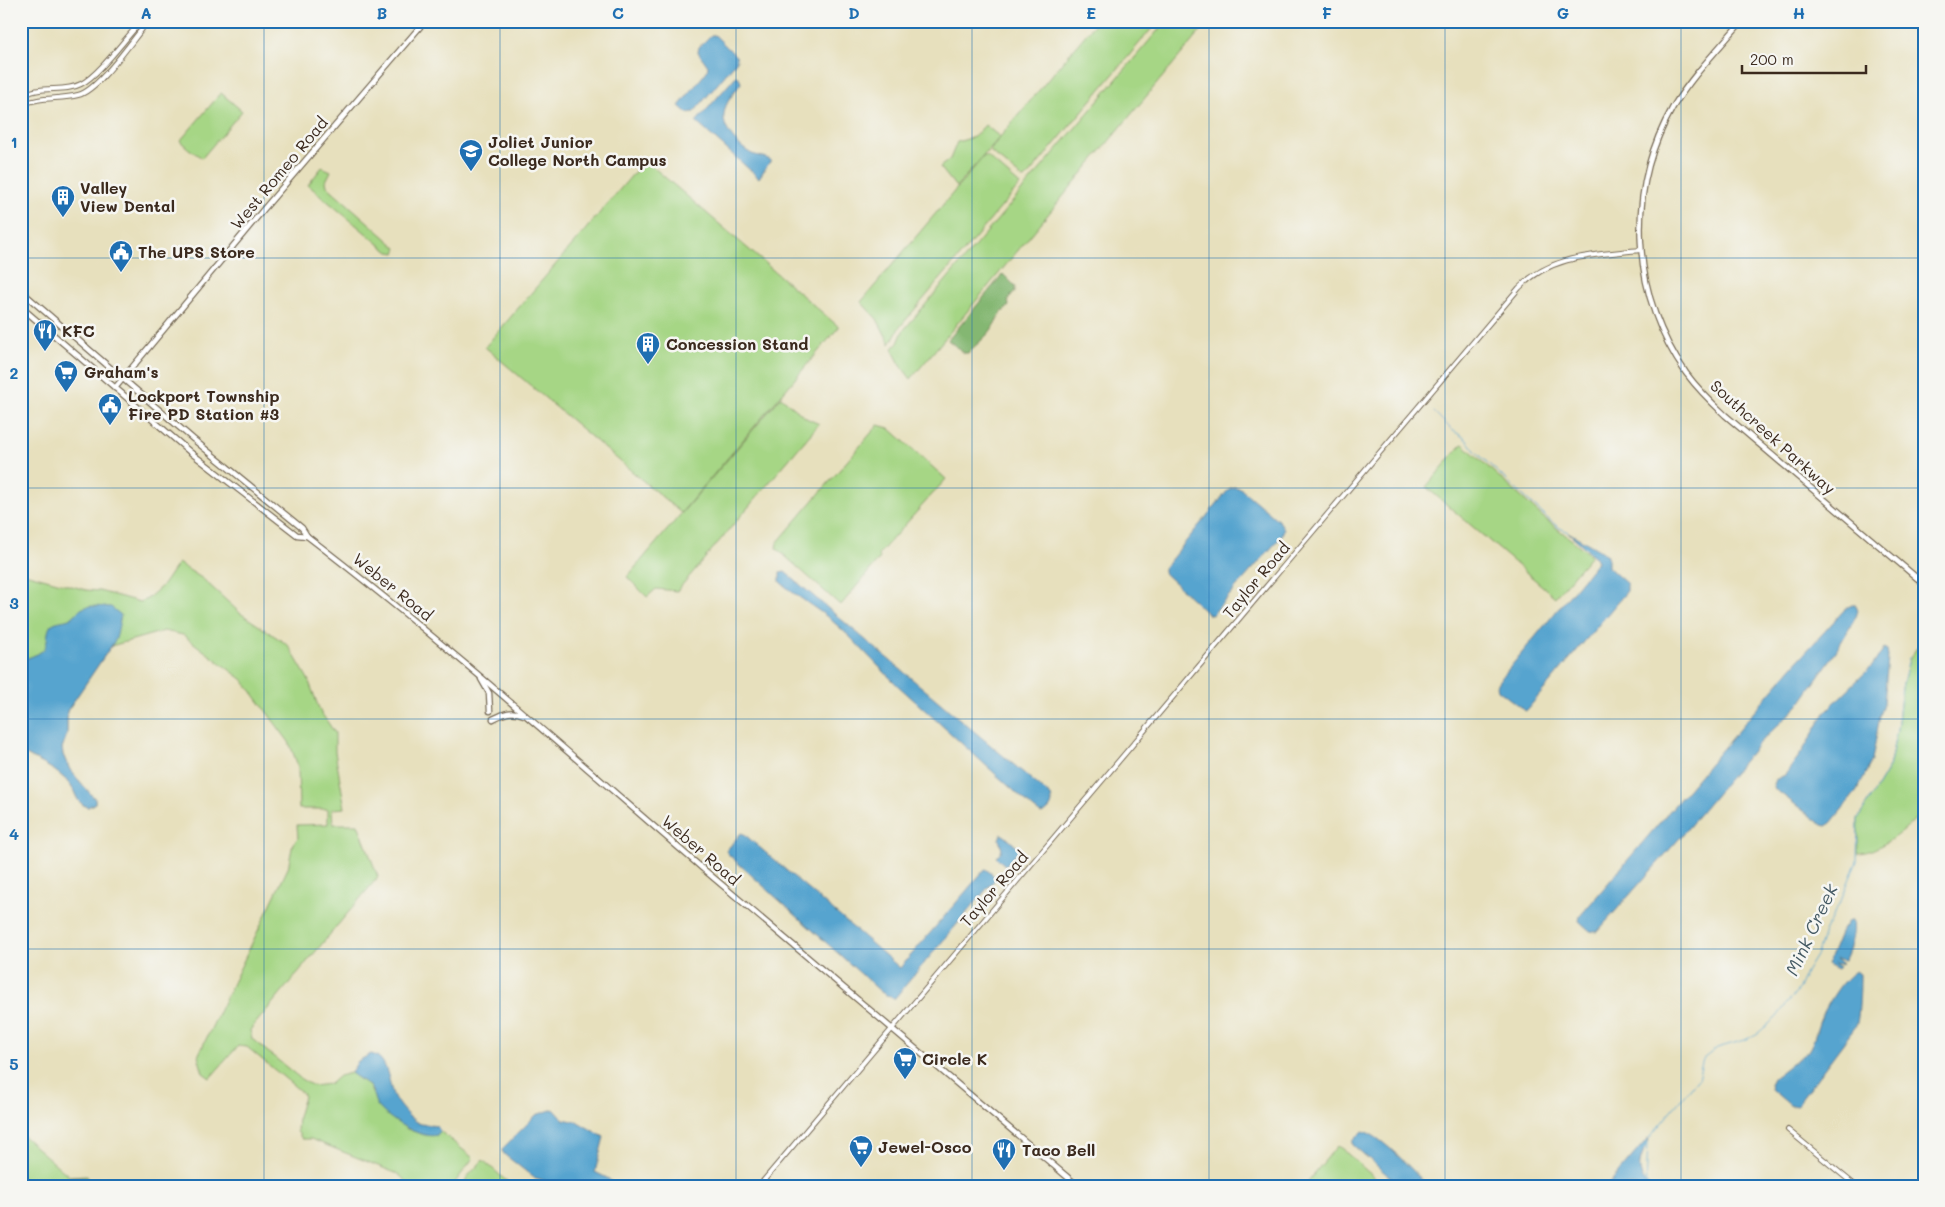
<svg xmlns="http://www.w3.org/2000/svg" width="1945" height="1207" viewBox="0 0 1945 1207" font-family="Mali,sans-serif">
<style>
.green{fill:#a6d685;stroke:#708052}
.forest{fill:#84b772;stroke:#607048}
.water{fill:#56a4cf;stroke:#486776}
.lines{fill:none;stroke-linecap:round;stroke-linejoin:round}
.stream{stroke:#56a4cf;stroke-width:1}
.tertiary-casing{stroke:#776a56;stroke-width:6}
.secondary-casing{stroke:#776a56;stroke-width:7}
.tertiary{stroke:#fff;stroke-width:4}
.secondary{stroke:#fff;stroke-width:4.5}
.grid{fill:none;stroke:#1f6fb2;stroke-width:1;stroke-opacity:0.55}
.labels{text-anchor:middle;stroke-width:5;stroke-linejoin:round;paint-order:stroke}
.poi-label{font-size:16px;font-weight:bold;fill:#3b2a1e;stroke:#f6f6f2;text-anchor:start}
.street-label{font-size:16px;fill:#3b2a1e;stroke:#f6f6f2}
.water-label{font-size:18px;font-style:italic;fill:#465b65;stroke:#f6f6f2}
.neatline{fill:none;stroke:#1f6fb2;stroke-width:2}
.grid-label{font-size:16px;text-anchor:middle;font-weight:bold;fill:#1f6fb2}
</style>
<rect width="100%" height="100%" fill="#f6f6f2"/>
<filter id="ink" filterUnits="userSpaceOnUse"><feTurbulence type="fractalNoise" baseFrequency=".02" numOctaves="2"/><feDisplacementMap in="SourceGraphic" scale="10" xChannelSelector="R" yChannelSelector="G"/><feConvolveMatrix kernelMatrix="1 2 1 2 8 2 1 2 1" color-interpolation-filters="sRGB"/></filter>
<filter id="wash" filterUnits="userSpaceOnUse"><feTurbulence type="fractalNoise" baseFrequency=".0096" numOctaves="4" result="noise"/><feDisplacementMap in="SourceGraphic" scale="20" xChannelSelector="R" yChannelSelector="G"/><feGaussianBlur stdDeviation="1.12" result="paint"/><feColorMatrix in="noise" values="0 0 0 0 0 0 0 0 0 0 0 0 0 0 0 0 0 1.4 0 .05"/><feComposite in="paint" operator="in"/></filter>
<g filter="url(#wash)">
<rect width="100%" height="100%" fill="#e7e0bd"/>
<g class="green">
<polygon points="1097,21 1158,21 1026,178 1023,179 990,151 999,138 956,187 940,167 950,159 957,142 974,137 985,125 1000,137"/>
<polygon points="1166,21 1209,21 911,379 901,366 892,349 898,343 903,331"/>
<polygon points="221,93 242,111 202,158 189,149 180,141"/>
<polygon points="984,156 987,156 1020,185 899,328 890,344 877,319 861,302"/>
<polygon points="645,160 839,327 681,513 485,347"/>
<polygon points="322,167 331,171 326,181 327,186 397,248 395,253 389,252 380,245 308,185"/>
<polygon points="781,397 806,418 819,424 677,591 656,589 647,597 627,577"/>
<polygon points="878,425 889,428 946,479 878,555 880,558 841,605 839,604 776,548 777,543"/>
<polygon points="1463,444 1544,518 1591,555 1555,597 1426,487 1461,445"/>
<path d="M178 563 203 579 240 613 288 645 308 679 320 711 335 733V752L345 808 332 809 333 824H358L378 877 250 1030 252 1039 301 1079 313 1086 330 1084 339 1076 351 1073 369 1086 378 1106 407 1129 425 1135H437L440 1131 473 1158 454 1184 457 1186H412L398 1174 311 1139H302L297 1131 298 1117 304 1096 299 1090 247 1047 238 1046 210 1078 203 1073 198 1056 288 868 293 843 298 838 297 825 328 824V809H299L298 766 289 742 243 680 183 635 164 631 111 646 67 711V734L62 748 63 755 70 770 95 799V803L88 807C76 803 77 795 71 786 59 769 38 762 21 752V572L86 590 99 591 140 602 147 599 163 585Z"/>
<path d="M1924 637V807C1916 824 1876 854 1858 853V819L1889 767 1897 730 1902 687 1907 667 1910 658Z"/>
<polygon points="21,1134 69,1176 87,1175 89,1182 88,1186 21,1186"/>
<polygon points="1337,1146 1341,1148 1384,1186 1304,1186"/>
<polygon points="483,1160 512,1186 463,1186 469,1175"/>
</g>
<path class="forest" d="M1003 274 1015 286V291L1008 300 1009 306C999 315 1000 314 994 325 989 336 976 344 968 353H964L948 340Z"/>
<g class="water">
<polygon points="711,35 715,35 736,56 737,61 694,112 687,113 679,106 707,71 708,66 698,52 699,47"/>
<path d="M736 76 739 77 741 83C735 92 725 102 724 114 722 130 739 147 752 154 758 156 765 157 771 160L759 178 696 122Z"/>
<polygon points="1234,487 1240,488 1280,522 1284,529 1281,537 1212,615 1208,614 1164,573 1164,568 1229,489"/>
<polygon points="1568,532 1608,555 1608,567 1627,584 1627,591 1526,711 1524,710 1498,690 1497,685 1502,677 1597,562 1595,557"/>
<path d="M785 572 1051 796C1054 804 1050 811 1041 814L1034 809 895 683 849 636 829 618 792 592 780 582V573Z"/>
<polygon points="1852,605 1856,605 1858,610 1856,617 1833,656 1798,706 1757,745 1678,840 1597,932 1590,931 1579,921 1580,916 1793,666 1846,608"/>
<path d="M92 606 111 607 121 615 116 639 67 711V734L62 748 63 755 70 770 95 799V803L88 807C76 803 77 795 71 786 59 769 38 762 21 752V661C28 657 36 656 42 651 50 644 45 633 51 625 55 621 64 621 69 619 79 614 77 607 92 606Z"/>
<polygon points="1884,648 1887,650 1888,657 1884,703 1880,716 1872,760 1857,791 1831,823 1826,826 1822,825 1775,789 1773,784 1775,780 1785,775 1802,752 1826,711 1873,665"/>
<polygon points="741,833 744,834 900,968 985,869 986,869 996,878 894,999 881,992 729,855 726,851"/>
<polygon points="1001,834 1005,836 1019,849 1006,866 996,857 1002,850 999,839"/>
<path d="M1849 920H1852C1857 928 1849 953 1844 961L1836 959 1842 964 1839 965 1833 964 1839 968 1837 970 1827 965 1840 933Z"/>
<path d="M1856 971 1860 974V980C1860 989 1859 1020 1856 1026L1797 1105 1791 1106 1771 1089 1770 1084 1773 1078 1808 1051C1815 1041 1816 1029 1821 1018 1828 1004 1842 978 1856 971Z"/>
<path d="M371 1054C389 1057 388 1084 394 1097 398 1105 409 1118 418 1123 423 1125 431 1125 437 1126L440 1131 437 1135C421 1140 386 1118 377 1105 373 1099 374 1092 370 1087 365 1081 357 1078 351 1073L358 1061Z"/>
<polygon points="554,1109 563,1119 578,1122 604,1137 595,1172 609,1179 611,1182 608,1186 562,1186 533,1177 505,1155 502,1151 503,1148 536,1115"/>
<path d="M1363 1131C1382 1136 1413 1171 1428 1186H1400L1353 1145V1141Z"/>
<path d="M1648 1138 1649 1140C1641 1158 1633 1170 1649 1186H1607Z"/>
<polygon points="70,1177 85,1177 88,1179 87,1186 62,1186 65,1180"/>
</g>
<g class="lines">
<g class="stream">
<polyline points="1434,412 1452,430 1465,438 1476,452 1547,518 1558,527 1568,532"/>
<polyline points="1649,1138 1698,1079 1703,1059 1717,1048 1745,1040 1758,1033 1776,1018 1799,988 1806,972 1817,954 1824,932 1841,900 1857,861 1858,819 1889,767 1897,730 1902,687 1909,658"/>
<polyline points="1646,1186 1648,1142"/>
</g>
</g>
</g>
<g filter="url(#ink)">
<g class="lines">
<g class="tertiary-casing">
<g id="tertiary">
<path d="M21 98C38 83 62 94 81 84 98 76 124 40 138 25L144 22"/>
<path d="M21 105C40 96 59 100 78 95 97 91 129 45 142 29L144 21"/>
<polyline points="1788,1130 1856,1186"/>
<path d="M759 1186 1519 288C1552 254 1597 255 1640 250"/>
</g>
</g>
<g class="secondary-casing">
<g id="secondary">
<path d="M1742 21C1718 49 1692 76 1673 107 1625 191 1631 294 1686 373 1697 388 1711 402 1725 415L1924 584"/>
<path d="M21 291 193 439 302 528 307 536C444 641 572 756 702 868 827 975 953 1080 1078 1186"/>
<polyline points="21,307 190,452 297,535 307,536"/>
<polyline points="115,388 263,210 425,21"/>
<polyline points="481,679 489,693 490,711"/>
<path d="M493 719C505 713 511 710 524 715"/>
</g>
</g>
<use href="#tertiary" class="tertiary"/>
<use href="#secondary" class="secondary"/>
</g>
</g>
<path class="grid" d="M264 21V1186M500 21V1186M736 21V1186M972 21V1186M1209 21V1186M1445 21V1186M1681 21V1186M21 258H1924M21 488H1924M21 719H1924M21 949H1924"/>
<defs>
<g id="university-pin" transform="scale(1.25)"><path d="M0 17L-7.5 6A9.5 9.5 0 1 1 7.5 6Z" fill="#1f6fb2" stroke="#f6f6f2"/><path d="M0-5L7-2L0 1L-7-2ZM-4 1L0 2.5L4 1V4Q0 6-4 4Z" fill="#fff"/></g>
<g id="building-pin" transform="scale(1.25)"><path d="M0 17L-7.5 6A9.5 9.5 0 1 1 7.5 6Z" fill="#1f6fb2" stroke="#f6f6f2"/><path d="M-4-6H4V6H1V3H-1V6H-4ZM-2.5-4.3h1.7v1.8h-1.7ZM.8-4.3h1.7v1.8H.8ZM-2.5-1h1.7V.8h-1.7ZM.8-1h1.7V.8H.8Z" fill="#fff"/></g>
<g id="civic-pin" transform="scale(1.25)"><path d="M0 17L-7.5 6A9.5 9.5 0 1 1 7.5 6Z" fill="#1f6fb2" stroke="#f6f6f2"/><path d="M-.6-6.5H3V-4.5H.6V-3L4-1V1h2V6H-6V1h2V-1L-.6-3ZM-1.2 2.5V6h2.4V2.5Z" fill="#fff"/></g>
<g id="restaurant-pin" transform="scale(1.25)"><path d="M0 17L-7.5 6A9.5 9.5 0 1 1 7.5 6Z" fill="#1f6fb2" stroke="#f6f6f2"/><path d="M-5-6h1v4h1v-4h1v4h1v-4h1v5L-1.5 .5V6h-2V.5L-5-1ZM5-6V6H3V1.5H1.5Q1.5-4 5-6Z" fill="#fff"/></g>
<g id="supermarket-pin" transform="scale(1.25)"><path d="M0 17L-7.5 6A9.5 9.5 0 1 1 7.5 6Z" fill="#1f6fb2" stroke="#f6f6f2"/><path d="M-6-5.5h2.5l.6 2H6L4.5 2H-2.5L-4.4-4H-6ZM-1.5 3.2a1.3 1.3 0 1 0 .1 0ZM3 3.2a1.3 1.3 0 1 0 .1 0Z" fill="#fff"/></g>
</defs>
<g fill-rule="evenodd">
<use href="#university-pin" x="471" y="151"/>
<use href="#building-pin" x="63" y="197"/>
<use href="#civic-pin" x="121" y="252"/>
<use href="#restaurant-pin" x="45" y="331"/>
<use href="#building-pin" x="648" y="344"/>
<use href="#supermarket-pin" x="66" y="372"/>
<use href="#civic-pin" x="110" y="405"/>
<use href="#supermarket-pin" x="905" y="1059"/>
<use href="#supermarket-pin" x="861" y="1147"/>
<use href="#restaurant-pin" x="1004" y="1150"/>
</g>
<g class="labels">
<g class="poi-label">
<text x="488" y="148">Joliet Junior<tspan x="488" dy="18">College North Campus</tspan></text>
<text x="80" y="194">Valley<tspan x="80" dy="18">View Dental</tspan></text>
<text x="138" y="258">The UPS Store</text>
<text x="62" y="337">KFC</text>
<text x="666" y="350">Concession Stand</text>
<text x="84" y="378">Graham's</text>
<text x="128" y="402">Lockport Township<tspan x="128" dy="18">Fire PD Station #3</tspan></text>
<text x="922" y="1065">Circle K</text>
<text x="878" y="1153">Jewel-Osco</text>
<text x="1022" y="1156">Taco Bell</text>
</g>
<g class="street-label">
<text transform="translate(279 173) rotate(-50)" y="6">West Romeo Road</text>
<text transform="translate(1773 437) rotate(42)" y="6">Southcreek Parkway</text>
<text transform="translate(1256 580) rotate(-50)" y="6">Taylor Road</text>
<text transform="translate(393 587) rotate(39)" y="6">Weber Road</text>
<text transform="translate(701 850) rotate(41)" y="6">Weber Road</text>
<text transform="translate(994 889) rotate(-49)" y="6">Taylor Road</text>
</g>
<g class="water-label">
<text transform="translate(1812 930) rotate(-65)" y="6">Mink Creek</text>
</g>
</g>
<rect width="1945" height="1207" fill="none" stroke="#f6f6f2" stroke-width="55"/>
<path d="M1742 65v8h124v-8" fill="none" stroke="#3b2a1e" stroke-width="2.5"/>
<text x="1750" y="65" font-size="15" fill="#3b2a1e" stroke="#f6f6f2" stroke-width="4" paint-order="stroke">200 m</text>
<rect x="28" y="28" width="1890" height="1152" class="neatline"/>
<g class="grid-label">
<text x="146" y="19">A</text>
<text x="382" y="19">B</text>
<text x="618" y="19">C</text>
<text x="854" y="19">D</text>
<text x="1091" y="19">E</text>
<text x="1327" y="19">F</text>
<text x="1563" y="19">G</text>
<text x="1799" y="19">H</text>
<text x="14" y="148">1</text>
<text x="14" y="379">2</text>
<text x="14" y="609">3</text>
<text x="14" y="840">4</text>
<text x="14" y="1070">5</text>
</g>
</svg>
